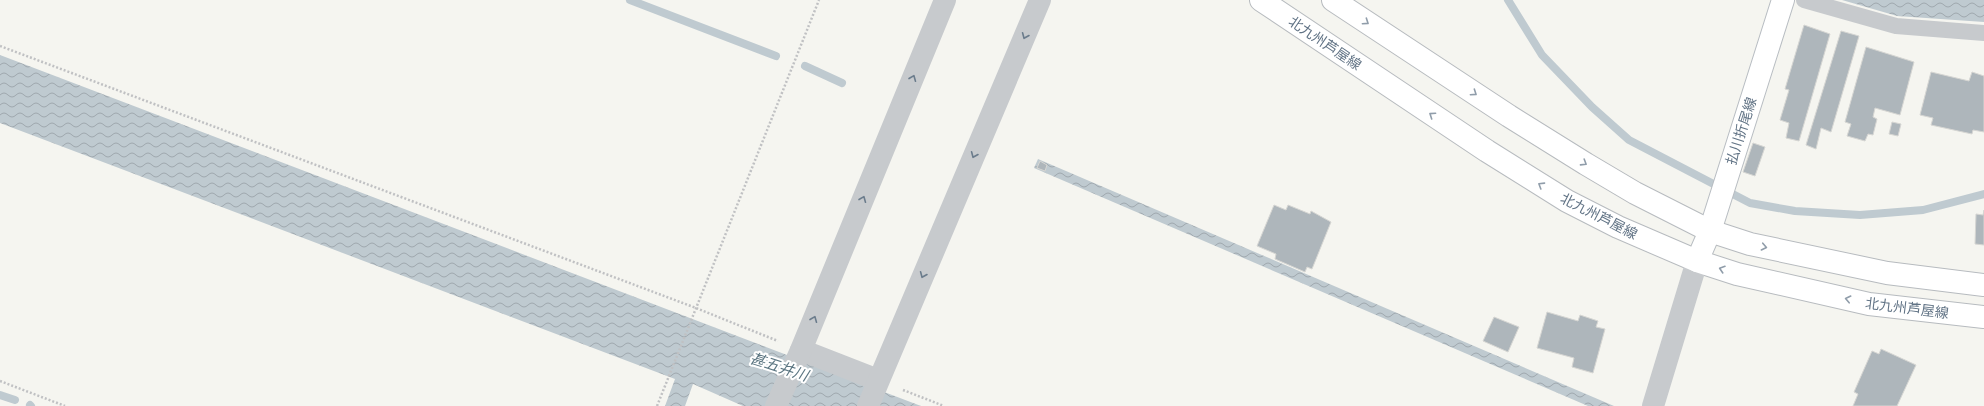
<svg xmlns="http://www.w3.org/2000/svg" width="1984" height="406" viewBox="0 0 1984 406" font-family="Barlow,'Noto Sans JP',sans-serif">
<style>
.water{fill:url(#water-waves)}
.lines{fill:none;stroke-linecap:round;stroke-linejoin:round}
.stream{stroke:#bfcad0;stroke-width:8}
.building{fill:#aeb6bb;stroke:#d6d6d3}
.secondary-casing{stroke:#b8bdc2;stroke-width:24}
.primary-casing{stroke:#b7bbbf;stroke-width:24}
.path{stroke:#c0c1c3;stroke-width:2.5;stroke-dasharray:2 2;stroke-linecap:butt}
.service{stroke:#c7cacd;stroke-width:16}
.minor{stroke:#c7cacd;stroke-width:22}
.tertiary{stroke:#c7cacd;stroke-width:22}
.secondary{stroke:#fff;stroke-width:22}
.primary{stroke:#fff;stroke-width:22}
.oneway{stroke:#909daa}
.oneway2{stroke:#6b7c8c}
.labels{text-anchor:middle;stroke-width:4;stroke-linejoin:round;paint-order:stroke}
.street-label{font-size:14px;fill:#617385;stroke:#fff}
.water-label{font-size:15px;font-style:italic;fill:#5c7682;stroke:#fff}
</style>
<defs>
<pattern id="water-waves" width="16" height="10" patternUnits="userSpaceOnUse"><rect width="16" height="10" fill="#bfcad0"/><path d="M0 5q4-4 8 0t8 0" fill="none" stroke="#9fa8ae"/></pattern>
</defs>
<rect width="100%" height="100%" fill="#f5f5f0"/>
<g class="water">
<polygon points="1842,0 1984,0 1984,22 1897,16"/>
<polygon points="0,55 921,406 743,406 693,384 685,406 665,406 675,379 0,123"/>
<polygon points="1038,159 1614,406 1588,406 1034,168"/>
</g>
<g class="lines">
<g class="stream">
<polyline points="630,0 776,56"/>
<polyline points="1508,0 1542,55 1592,107 1629,140 1750,203 1795,211 1860,215 1923,210 1984,194"/>
<polyline points="805,66 842,83"/>
<polyline points="0,395 15,400"/>
<polyline points="30,405 31,406"/>
</g>
</g>
<g class="building">
<polygon points="1804,25 1830,34 1799,141 1786,138 1789,123 1780,120 1789,90 1785,89"/>
<polygon points="1841,31 1859,36 1831,132 1821,128 1816,149 1806,145"/>
<polygon points="1866,47 1914,62 1900,115 1875,108 1873,117 1877,119 1873,135 1868,134 1865,141 1847,136 1851,124 1845,122"/>
<polygon points="1931,72 1969,81 1972,72 1984,76 1984,132 1973,130 1972,134 1931,125 1933,118 1920,115"/>
<polygon points="1892,122 1901,124 1898,136 1889,134"/>
<polygon points="1753,143 1765,147 1755,176 1743,172"/>
<polygon points="1040,161 1047,165 1045,171 1037,168"/>
<polygon points="1274,205 1286,210 1288,205 1310,214 1311,211 1331,222 1312,269 1307,267 1305,272 1275,259 1276,254 1257,246"/>
<polygon points="1984,210 1984,245 1975,244 1976,214 1983,215"/>
<polygon points="1547,312 1578,321 1580,315 1598,321 1596,327 1605,329 1593,373 1572,367 1574,358 1537,348"/>
<polygon points="1494,317 1519,327 1508,352 1483,341"/>
<polygon points="1881,349 1916,365 1897,406 1853,406 1858,394 1854,392 1872,351 1879,354"/>
</g>
<g class="lines">
<g class="secondary-casing">
<polyline id="secondary" points="1697,261 1710,231 1783,0"/>
</g>
<g class="primary-casing">
<g id="primary">
<polyline points="1261,0 1487,151 1567,201 1618,227 1697,261 1737,274 1869,304 1984,317"/>
<polyline points="1333,0 1509,116 1586,164 1635,193 1710,231 1750,244 1887,273 1984,285"/>
</g>
</g>
<g class="path">
<polyline points="0,46 696,308 778,341"/>
<polyline points="0,381 65,406"/>
<polyline points="903,390 944,406"/>
<polyline points="657,406 819,0"/>
</g>
<polyline class="service" points="1804,0 1896,26 1984,33"/>
<g class="minor">
<polyline points="801,350 878,380"/>
<polyline points="1653,406 1697,261"/>
</g>
<g class="tertiary">
<polyline points="776,406 801,350 945,0"/>
<polyline points="868,406 1040,0"/>
</g>
<use href="#secondary" class="secondary"/>
<use href="#primary" class="primary"/>
</g>
<defs><path id="oneway-chevron" d="M-2-3.5L2.5 0L-2 3.5" fill="none" stroke-width="1.6" stroke-linecap="round" stroke-linejoin="round"/></defs>
<g class="oneway">
<use href="#oneway-chevron" transform="translate(1366 22) rotate(34)"/>
<use href="#oneway-chevron" transform="translate(1474 93) rotate(34)"/>
<use href="#oneway-chevron" transform="translate(1432 115) rotate(-146)"/>
<use href="#oneway-chevron" transform="translate(1584 163) rotate(32)"/>
<use href="#oneway-chevron" transform="translate(1541 185) rotate(-148)"/>
<use href="#oneway-chevron" transform="translate(1764 247) rotate(12)"/>
<use href="#oneway-chevron" transform="translate(1722 269) rotate(-162)"/>
<use href="#oneway-chevron" transform="translate(1848 299) rotate(-167)"/>
</g>
<g class="oneway2">
<use href="#oneway-chevron" transform="translate(1025 36) rotate(113)"/>
<use href="#oneway-chevron" transform="translate(913 78) rotate(-68)"/>
<use href="#oneway-chevron" transform="translate(974 155) rotate(113)"/>
<use href="#oneway-chevron" transform="translate(863 199) rotate(-68)"/>
<use href="#oneway-chevron" transform="translate(923 275) rotate(113)"/>
<use href="#oneway-chevron" transform="translate(814 319) rotate(-68)"/>
</g>
<g class="labels">
<g class="street-label">
<text transform="translate(1325 43) rotate(34)" y="5">北九州芦屋線</text>
<text transform="translate(1741 131) rotate(-72)" y="5">払川折尾線</text>
<text transform="translate(1599 216) rotate(27)" y="5">北九州芦屋線</text>
<text transform="translate(1907 308) rotate(7)" y="5">北九州芦屋線</text>
</g>
<g class="water-label">
<text transform="translate(779 367) rotate(18)" y="5">甚五井川</text>
</g>
</g>
</svg>
